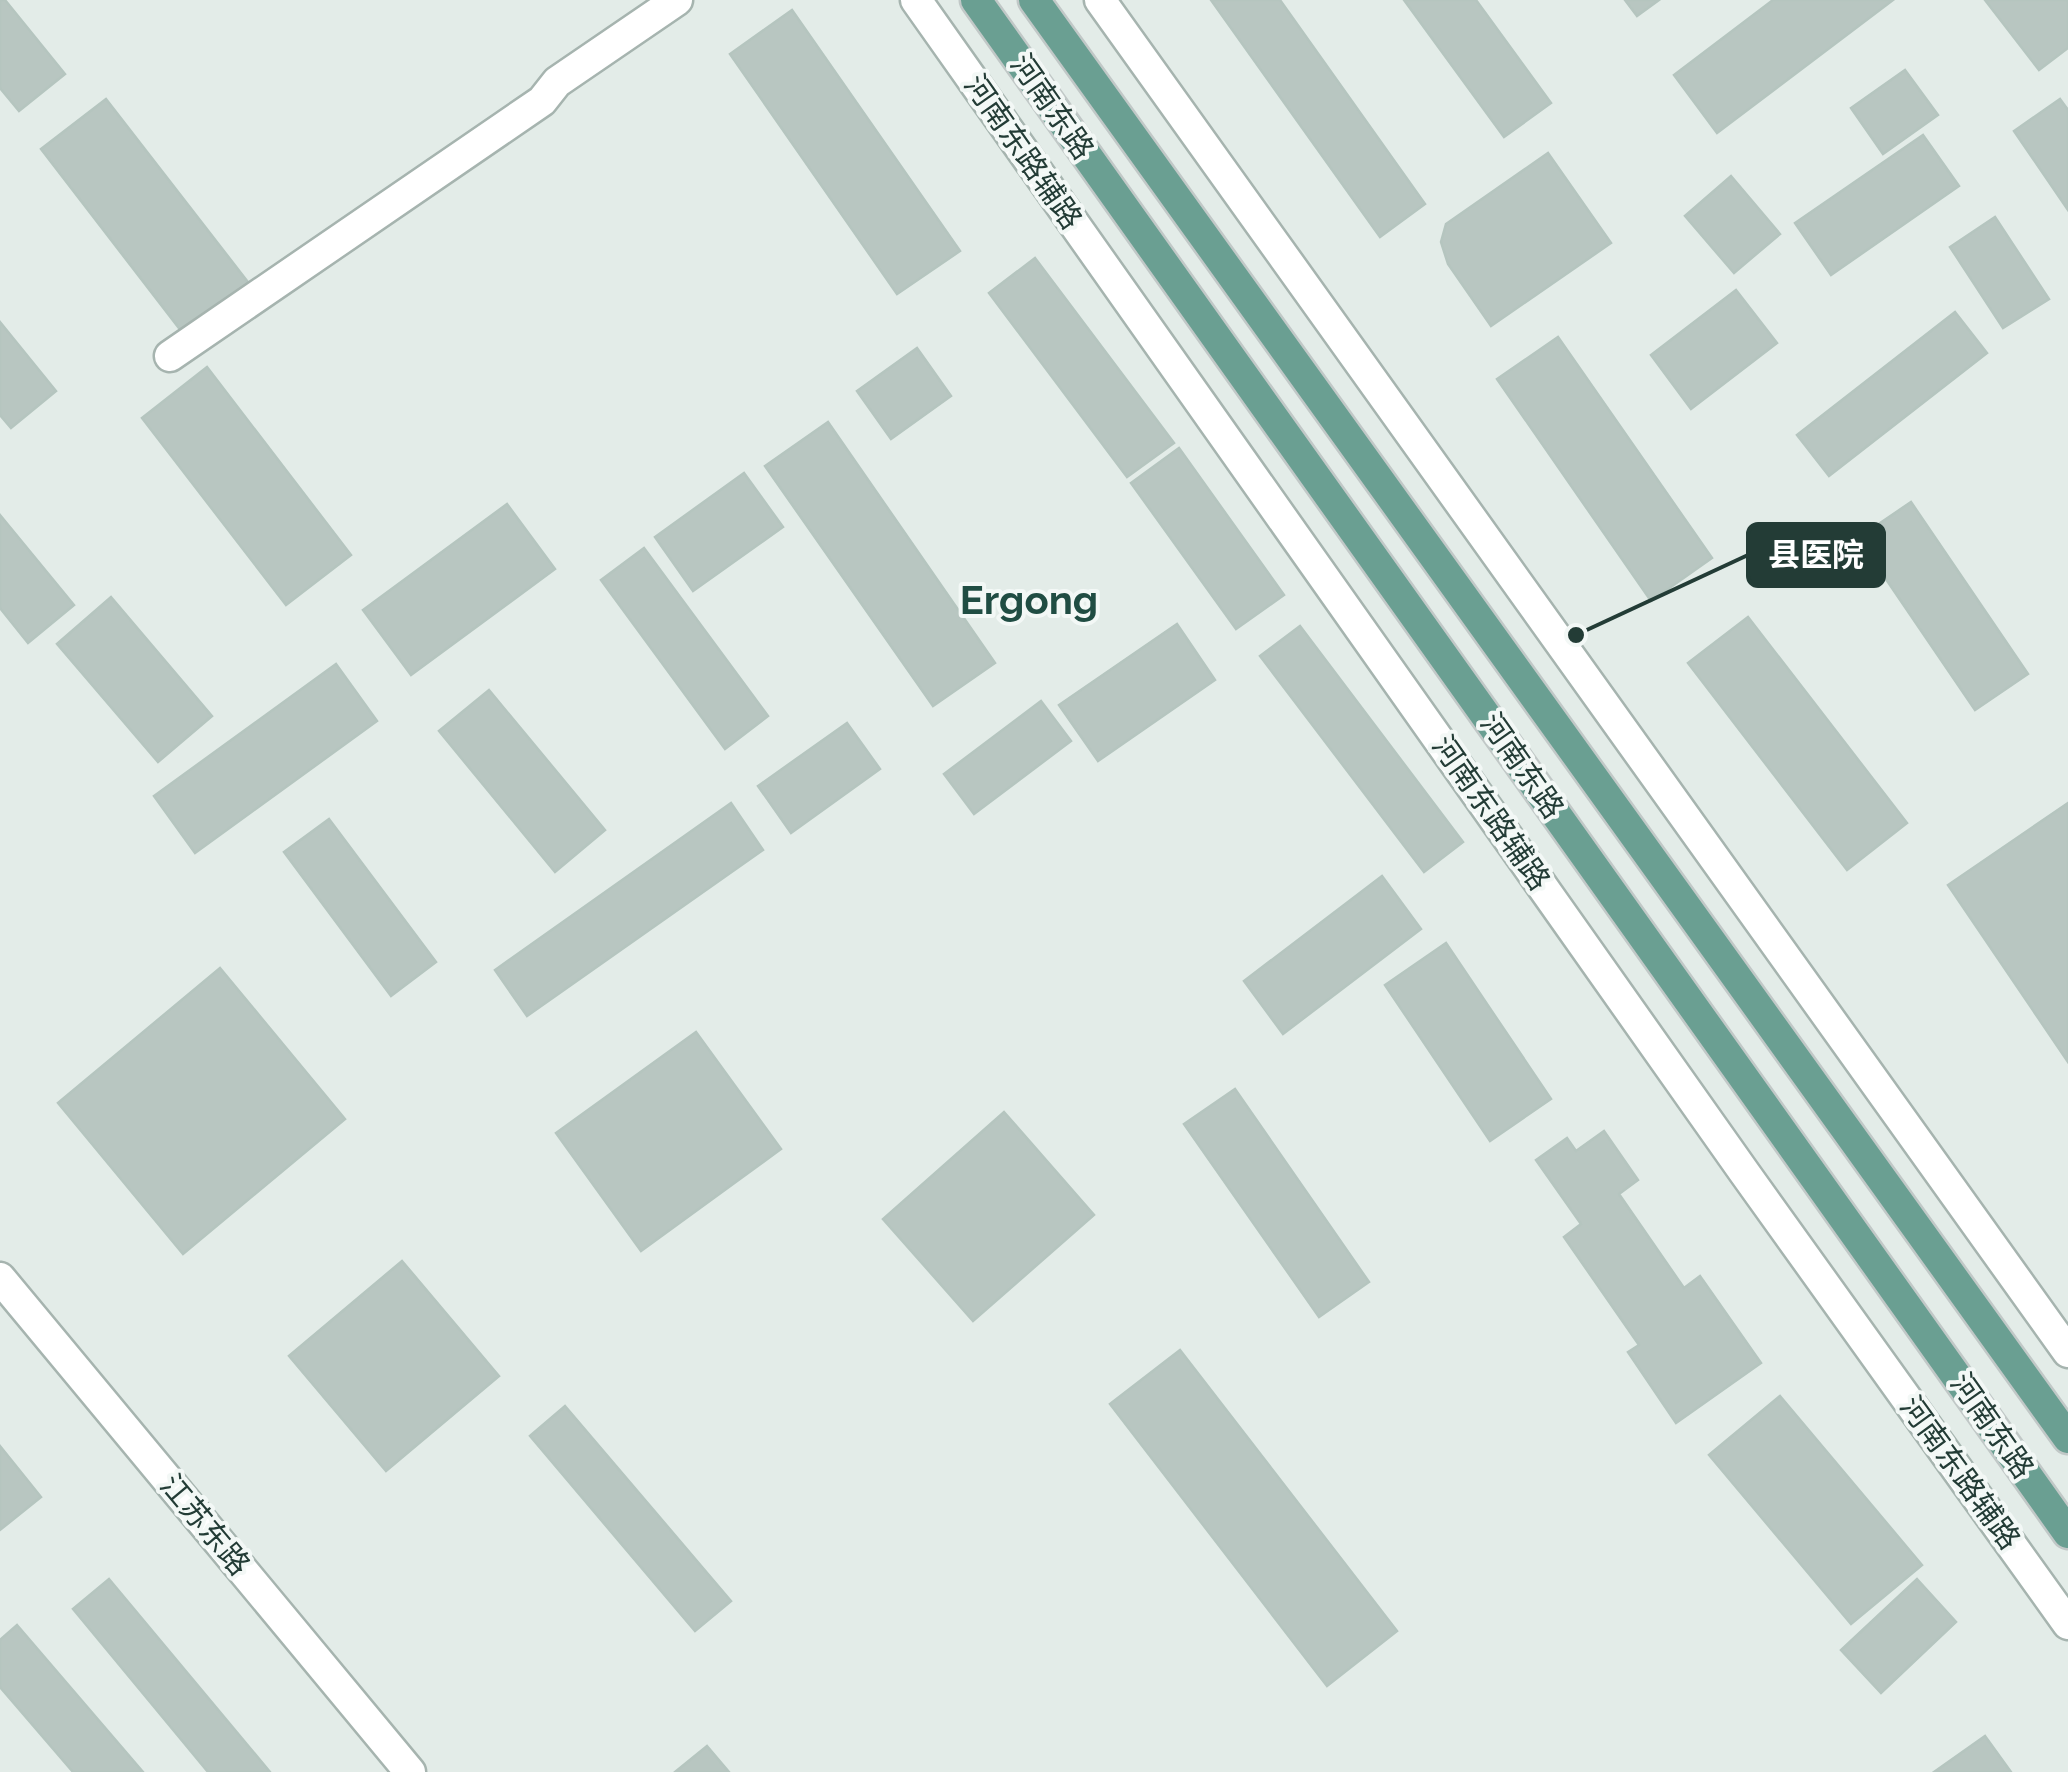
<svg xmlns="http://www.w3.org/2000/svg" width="2068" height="1772" viewBox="0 0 2068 1772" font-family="Raleway,'Noto Sans SC',sans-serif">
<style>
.building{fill:#b8c6c1;stroke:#b5c5bf;stroke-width:2.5}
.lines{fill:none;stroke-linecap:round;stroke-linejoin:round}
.minor-casing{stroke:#a6b4af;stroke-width:35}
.tertiary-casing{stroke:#a6b4af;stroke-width:35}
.primary-casing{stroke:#c1c8c7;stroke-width:35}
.minor{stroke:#fff;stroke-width:30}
.tertiary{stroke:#fff;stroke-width:30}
.primary{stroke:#6a9f92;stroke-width:30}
.labels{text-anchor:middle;stroke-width:8;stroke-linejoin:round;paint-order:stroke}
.street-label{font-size:30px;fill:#233c36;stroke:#f3f8f6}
.district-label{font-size:40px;font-weight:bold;fill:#204d43;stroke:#f3f8f6}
.leader{fill:none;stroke:#233c36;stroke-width:4}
.callout-dot{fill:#233c36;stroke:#f3f8f6;stroke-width:4}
.callout{fill:#233c36;stroke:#233c36;stroke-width:4}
.callout-label{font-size:32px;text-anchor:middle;font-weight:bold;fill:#fff}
</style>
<rect width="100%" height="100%" fill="#e3ece8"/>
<g class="building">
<polygon points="0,0 5,0 65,74 19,111 0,88"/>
<polygon points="1211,0 1280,0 1425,204 1380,237"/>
<polygon points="1404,0 1476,0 1551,103 1504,137"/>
<polygon points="1625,0 1659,0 1637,16"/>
<polygon points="1773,0 1893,0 1717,133 1674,75"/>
<polygon points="1985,0 2068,0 2068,48 2039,70"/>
<polygon points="792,10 960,251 897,294 730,54"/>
<polygon points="1905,70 1938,115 1883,154 1851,108"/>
<polygon points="106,99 251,286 185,336 41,149"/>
<polygon points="2060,99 2068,110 2068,210 2014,131"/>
<polygon points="1923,135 1959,186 1831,275 1795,223"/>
<polygon points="1548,153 1611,243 1491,326 1448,264 1441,242 1446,224"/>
<polygon points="1731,176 1780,234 1734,273 1685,216"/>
<polygon points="1995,217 2049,299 2003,328 1950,247"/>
<polygon points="1035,258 1174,443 1127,477 989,293"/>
<polygon points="1736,290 1777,343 1691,409 1651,355"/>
<polygon points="1955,312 1987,353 1829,476 1797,435"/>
<polygon points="0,322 56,391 11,428 0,415"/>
<polygon points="1558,337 1712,558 1651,601 1497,379"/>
<polygon points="917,348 951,396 891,439 857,391"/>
<polygon points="207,367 351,555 286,605 142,418"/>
<polygon points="828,422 995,663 933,706 765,466"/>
<polygon points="1179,448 1284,595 1236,629 1131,483"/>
<polygon points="744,473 783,527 693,591 655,537"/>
<polygon points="1911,502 2028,674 1975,710 1858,538"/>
<polygon points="507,504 555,569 411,675 363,610"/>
<polygon points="0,515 74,605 28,643 0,608"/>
<polygon points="644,548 768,716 725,749 601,580"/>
<polygon points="111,597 212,716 158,762 57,644"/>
<polygon points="1748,617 1907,823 1847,870 1688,663"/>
<polygon points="1177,624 1215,680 1098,761 1059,705"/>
<polygon points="1300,626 1463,842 1424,872 1260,656"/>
<polygon points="336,664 377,721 195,853 154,796"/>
<polygon points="489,690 605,830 555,872 439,731"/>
<polygon points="1041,701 1071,741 974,814 944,774"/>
<polygon points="847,723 880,769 791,833 758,786"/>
<polygon points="731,803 763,850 527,1016 495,970"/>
<polygon points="2068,803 2068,1062 1948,885"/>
<polygon points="329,819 436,962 391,996 284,852"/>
<polygon points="1382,876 1421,929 1283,1034 1244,981"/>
<polygon points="1446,943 1551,1099 1490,1141 1385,985"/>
<polygon points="220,968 345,1119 183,1254 58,1103"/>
<polygon points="696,1032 781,1149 641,1251 556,1133"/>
<polygon points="1235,1089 1369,1282 1319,1317 1184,1124"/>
<polygon points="1004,1112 1094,1215 973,1321 883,1219"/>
<polygon points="1604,1131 1638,1180 1619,1194 1684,1288 1700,1276 1761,1363 1676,1423 1628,1352 1639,1345 1564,1237 1581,1224 1536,1160 1567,1138 1576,1151"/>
<polygon points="402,1261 499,1376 386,1471 289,1356"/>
<polygon points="1180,1350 1397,1631 1327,1686 1110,1404"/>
<polygon points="1780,1396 1922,1565 1851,1624 1709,1455"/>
<polygon points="565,1406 731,1601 695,1631 530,1436"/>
<polygon points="0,1446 41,1497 0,1530"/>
<polygon points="109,1579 270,1772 208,1772 73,1609"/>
<polygon points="1917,1579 1956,1622 1881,1693 1841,1650"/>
<polygon points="17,1625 143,1772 73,1772 0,1687 0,1640"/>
<polygon points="1985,1736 2011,1772 1934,1772"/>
<polygon points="707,1746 729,1772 675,1772"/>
</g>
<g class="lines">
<g class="minor-casing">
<polyline id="minor" points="170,356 542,101 557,82 677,0"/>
</g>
<g class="tertiary-casing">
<g id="tertiary">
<polyline points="916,0 1744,1172 2068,1624"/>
<polyline points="1100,0 2068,1352"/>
<polyline points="0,1278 410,1772"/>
</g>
</g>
<g class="primary-casing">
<g id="primary">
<polyline points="976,0 2068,1533"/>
<polyline points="1034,0 2068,1438"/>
</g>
</g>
<use href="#minor" class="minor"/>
<use href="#tertiary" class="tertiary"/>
<use href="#primary" class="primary"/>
</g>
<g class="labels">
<g class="street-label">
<text transform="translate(1052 107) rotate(55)" y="10">河南东路</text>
<text transform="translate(1023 152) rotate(55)" y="10">河南东路辅路</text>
<text transform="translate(1522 766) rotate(55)" y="10">河南东路</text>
<text transform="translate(1491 813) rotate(55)" y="10">河南东路辅路</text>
<text transform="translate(1992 1426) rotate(55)" y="10">河南东路</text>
<text transform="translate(1960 1473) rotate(54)" y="10">河南东路辅路</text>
<text transform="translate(205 1525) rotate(50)" y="10">江苏东路</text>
</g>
<g class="district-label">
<text x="1029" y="614">Ergong</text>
</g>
</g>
<path class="leader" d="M1576 635L1748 555"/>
<circle class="callout-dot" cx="1576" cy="635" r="10"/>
<rect class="callout" x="1748" y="524" width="136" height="62" rx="10"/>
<g class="callout-label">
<text x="1816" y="566">县医院</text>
</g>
</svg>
